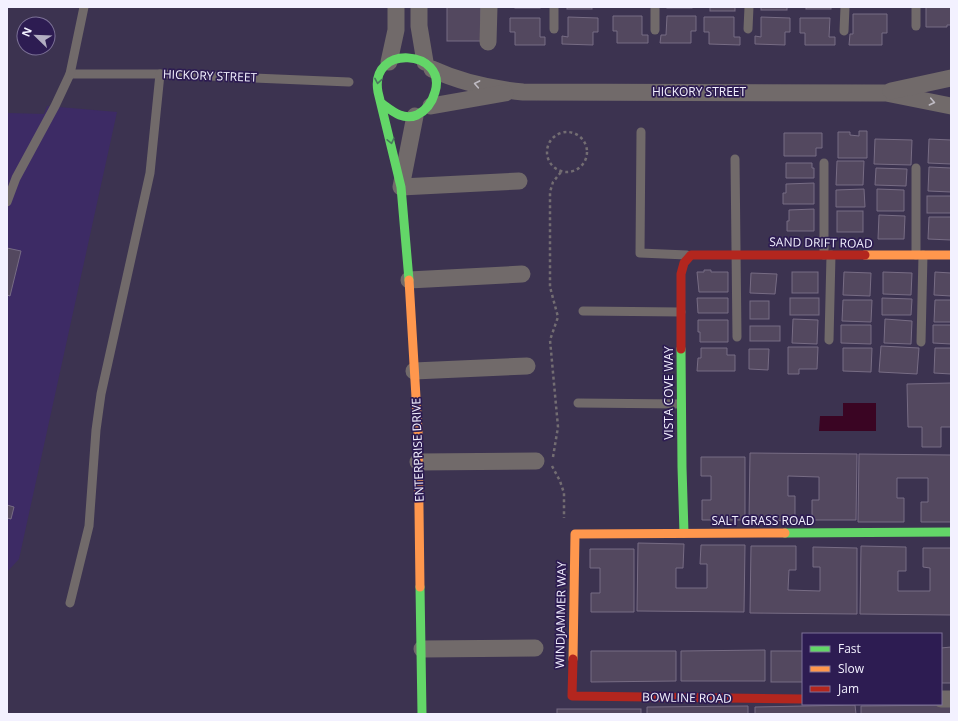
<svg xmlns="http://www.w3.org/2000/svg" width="958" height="721" viewBox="0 0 958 721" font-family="'Open Sans',sans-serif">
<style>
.built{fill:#3d2b65}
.water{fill:#3a0523}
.building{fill:#53485f;stroke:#776c84}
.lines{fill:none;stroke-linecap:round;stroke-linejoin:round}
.path{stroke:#736d72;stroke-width:2.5;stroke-dasharray:3 3;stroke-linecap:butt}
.lane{stroke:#716a6a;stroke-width:9}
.street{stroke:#716a6a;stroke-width:17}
.fast{stroke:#63d668;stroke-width:9}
.slow{stroke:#ff974d;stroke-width:9}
.jam{stroke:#b3261e;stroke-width:9}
.oneway{stroke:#48795d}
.oneway2{stroke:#bfbbc3}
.labels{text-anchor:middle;stroke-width:3.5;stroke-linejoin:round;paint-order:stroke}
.street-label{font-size:12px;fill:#f3f1ff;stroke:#2d1c52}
</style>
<rect width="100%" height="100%" fill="#3c3350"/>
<polygon class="built" points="47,106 117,112 19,559 7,572 7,113 44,114"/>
<polygon class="water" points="843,403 876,403 876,431 819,431 820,416 843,416"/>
<g class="building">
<rect x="447" y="7" width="34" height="34"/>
<rect x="515" y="7" width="25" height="1"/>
<rect x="567" y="7" width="25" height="2"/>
<rect x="667" y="7" width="25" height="1"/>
<rect x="710" y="7" width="25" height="4"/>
<rect x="761" y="7" width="26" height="3"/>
<rect x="806" y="7" width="25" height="2"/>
<polygon points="926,7 951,7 951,25 947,25 947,27 926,27"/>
<polygon points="853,14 887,14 887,33 882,33 882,45 849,45 850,34 853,34"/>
<polygon points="613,16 642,16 642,35 648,35 648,43 617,43 617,31 613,31"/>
<polygon points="667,16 696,16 696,31 691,31 691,43 660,43 661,35 666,35"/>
<polygon points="568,17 598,18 598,32 593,32 593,45 562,44 562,36 568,37"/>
<polygon points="704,17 734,17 734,37 740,37 740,45 709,44 709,32 704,32"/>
<polygon points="761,17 790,18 790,32 785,32 785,45 755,44 755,36 761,37"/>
<polygon points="510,18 540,18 540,37 545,37 545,45 515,45 515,32 510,32"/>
<polygon points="800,18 830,18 829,37 835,37 835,45 805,45 805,33 800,33"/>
<polygon points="859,131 867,131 867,158 838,158 838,132 850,132 850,135 859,136"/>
<polygon points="784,133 822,133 822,148 816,148 816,156 784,156"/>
<polygon points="875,139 912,140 911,165 874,164"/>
<polygon points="929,139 951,140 951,164 928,163"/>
<polygon points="837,161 864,161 863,185 836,185"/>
<polygon points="786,163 812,163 812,168 814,168 814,178 786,178"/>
<polygon points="929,167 951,168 951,192 928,191"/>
<polygon points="876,168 907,169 906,186 875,185"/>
<polygon points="814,183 814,204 783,204 783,193 786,193 786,184"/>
<polygon points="864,189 865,207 836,207 836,190"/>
<polygon points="877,189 904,190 904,211 877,211"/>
<rect x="927" y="196" width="24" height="17"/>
<polygon points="814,209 814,231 787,231 787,221 789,221 789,210"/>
<rect x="837" y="211" width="26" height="21"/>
<polygon points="879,215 905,216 904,239 878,239"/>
<polygon points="929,217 951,217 951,240 928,239"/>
<polygon points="7,248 21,251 10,296 7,295"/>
<polygon points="704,270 711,270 711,272 728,272 728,292 699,292 697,272 704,272"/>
<rect x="792" y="272" width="26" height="21"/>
<polygon points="844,272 871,273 870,296 843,295"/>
<polygon points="883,272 912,273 911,295 883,294"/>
<polygon points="935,272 951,273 951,296 934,295"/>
<polygon points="751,273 777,274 775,294 750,293"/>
<polygon points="697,298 728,298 728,313 698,313"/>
<rect x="790" y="298" width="29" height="17"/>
<polygon points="882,298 912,299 911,315 882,315"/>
<polygon points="843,300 872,300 871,322 842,321"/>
<polygon points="935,300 951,300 951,322 934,322"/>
<rect x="750" y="301" width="19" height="18"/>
<polygon points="793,319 818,320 817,344 792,343"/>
<polygon points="885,319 912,321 911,344 884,343"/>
<polygon points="698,320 728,320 728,342 700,342 700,332 698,332"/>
<polygon points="841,325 871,325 871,344 841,343"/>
<polygon points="933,325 951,325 951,344 933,343"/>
<rect x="750" y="326" width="30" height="15"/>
<polygon points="881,346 919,348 917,374 879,372"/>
<polygon points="788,347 818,347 817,369 799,369 799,374 788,374"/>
<polygon points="701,348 727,348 727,355 735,355 735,371 697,371 698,358 701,358"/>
<polygon points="843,348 872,348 871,372 843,371"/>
<polygon points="935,348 951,348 951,374 934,373"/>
<polygon points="749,349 769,349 768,370 749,369"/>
<polygon points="951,383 951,427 941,427 941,447 922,447 922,427 908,427 907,384"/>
<polygon points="750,453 857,454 856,520 812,520 812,500 819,500 819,477 788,476 788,496 795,496 795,521 749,520"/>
<polygon points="859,454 951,455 951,522 921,522 921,502 928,502 928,478 897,478 897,498 904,498 904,522 858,522"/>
<polygon points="701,457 745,457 745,520 702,520 702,500 711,500 711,476 701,476"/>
<polygon points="7,505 14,507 11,519 7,518"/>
<polygon points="638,543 684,544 683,568 676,568 676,588 707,588 707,564 700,564 701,545 745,545 744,612 637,611"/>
<polygon points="751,546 796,546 796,570 789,570 788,590 820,591 820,567 813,567 813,547 857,548 857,614 750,613"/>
<polygon points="861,546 906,547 906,571 898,571 898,591 930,591 930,568 923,567 923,548 951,548 951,615 860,614"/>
<polygon points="590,549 634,549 634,612 591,612 591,593 600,593 600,568 590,568"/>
<polygon points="951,647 951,683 941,683 941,648"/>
<polygon points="765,650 765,681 681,681 681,651"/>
<polygon points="591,651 676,651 676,681 591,682"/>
<rect x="771" y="651" width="32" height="31"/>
<polygon points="855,705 856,714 755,714 755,707"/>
<polygon points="951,705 951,714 861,714 861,706"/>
<polygon points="748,706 748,714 647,714 647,707"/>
<rect x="557" y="709" width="84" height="5"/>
</g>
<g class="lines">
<g class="path">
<circle cx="567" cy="152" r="20"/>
<polyline points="553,457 558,427 550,340 558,317 550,287 550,192 553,182 561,172"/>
<polyline points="552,466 560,481 564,493 564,518"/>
</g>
<g class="lane">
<polyline points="655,7 655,30"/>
<polyline points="916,26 916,7"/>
<polyline points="554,29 554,7"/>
<polyline points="748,29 749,7"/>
<polyline points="844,31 845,7"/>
<polyline points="70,74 160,74 349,82"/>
<polyline points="641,132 640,253 687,255"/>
<polyline points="735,159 737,337"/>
<polyline points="824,163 824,255"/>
<polyline points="916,168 916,255"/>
<polyline points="7,202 16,178 55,106 70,74 84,7"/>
<polyline points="583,311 681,312"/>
<polyline points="829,340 831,255"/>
<polyline points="921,342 923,255"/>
<polyline points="578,403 681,404"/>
<polyline points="70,603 89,526 96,430 101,394 150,173 160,74"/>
</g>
<g class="street">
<polyline points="419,7 419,26 425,62"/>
<polyline points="488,42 489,7"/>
<polyline points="389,62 396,30 396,7"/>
<path d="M432 69C460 82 492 89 523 92L886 93 951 106"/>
<polyline points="891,91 951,78"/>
<polyline points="431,106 505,93"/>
<polyline points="415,116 401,187 519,181"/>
<polyline points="409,280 522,274"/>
<polyline points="414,371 527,366"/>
<polyline points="418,462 536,461"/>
<polyline points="422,649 535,648"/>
<polyline points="941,699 951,699"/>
</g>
<g class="fast">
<path d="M381 103C392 111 403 121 417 115 427 110 432 103 435 92 448 50 369 43 378 92L401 187 409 280"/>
<polyline points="681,349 682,467 684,533"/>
<polyline points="785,533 951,532"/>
<polyline points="420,587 422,714"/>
</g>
<g class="slow">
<polyline points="865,255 951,255"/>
<polyline points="409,280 418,431 420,587"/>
<polyline points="573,659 575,534 785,533"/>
</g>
<g class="jam">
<polyline points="681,349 681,274 684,263 691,255 865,255"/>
<polyline points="573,659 572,696 803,699"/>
</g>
</g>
<defs><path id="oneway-chevron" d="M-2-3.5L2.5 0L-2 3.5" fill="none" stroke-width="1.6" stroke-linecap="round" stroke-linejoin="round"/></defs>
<g class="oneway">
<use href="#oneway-chevron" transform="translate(378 81) rotate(100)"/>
<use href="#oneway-chevron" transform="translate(391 141) rotate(77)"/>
</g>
<g class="oneway2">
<use href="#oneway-chevron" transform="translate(477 84) rotate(-169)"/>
<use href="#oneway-chevron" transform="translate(932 102) rotate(12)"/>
</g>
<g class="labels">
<g class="street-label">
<text transform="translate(210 76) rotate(2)" y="4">HICKORY STREET</text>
<text x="699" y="96">HICKORY STREET</text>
<text transform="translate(821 243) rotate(1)" y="4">SAND DRIFT ROAD</text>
<text transform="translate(669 393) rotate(-90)" y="4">VISTA COVE WAY</text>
<text transform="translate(418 450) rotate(-92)" y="4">ENTERPRISE DRIVE</text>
<text x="763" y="525">SALT GRASS ROAD</text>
<text transform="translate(561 615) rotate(-89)" y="4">WINDJAMMER WAY</text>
<text transform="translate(687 698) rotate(1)" y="4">BOWLINE ROAD</text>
</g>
</g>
<rect width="958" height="721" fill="none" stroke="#f3f1ff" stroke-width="16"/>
<rect x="802" y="633" width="140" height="72" fill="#2d1c52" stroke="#7c7197"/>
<rect x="810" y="646" width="20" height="6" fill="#63d668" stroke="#7c7197"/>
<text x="838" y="653" font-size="12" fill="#f3f1ff">Fast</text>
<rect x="810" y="666" width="20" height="6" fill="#ff974d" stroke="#7c7197"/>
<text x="838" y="673" font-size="12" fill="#f3f1ff">Slow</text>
<rect x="810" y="686" width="20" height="6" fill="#b3261e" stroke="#7c7197"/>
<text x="838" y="693" font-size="12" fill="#f3f1ff">Jam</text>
<g transform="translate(36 36) rotate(293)"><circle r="19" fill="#2d1c52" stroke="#7c7197"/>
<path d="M0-3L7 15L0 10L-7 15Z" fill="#b3aec2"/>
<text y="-6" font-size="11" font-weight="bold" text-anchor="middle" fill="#f3f1ff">N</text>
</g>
</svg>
